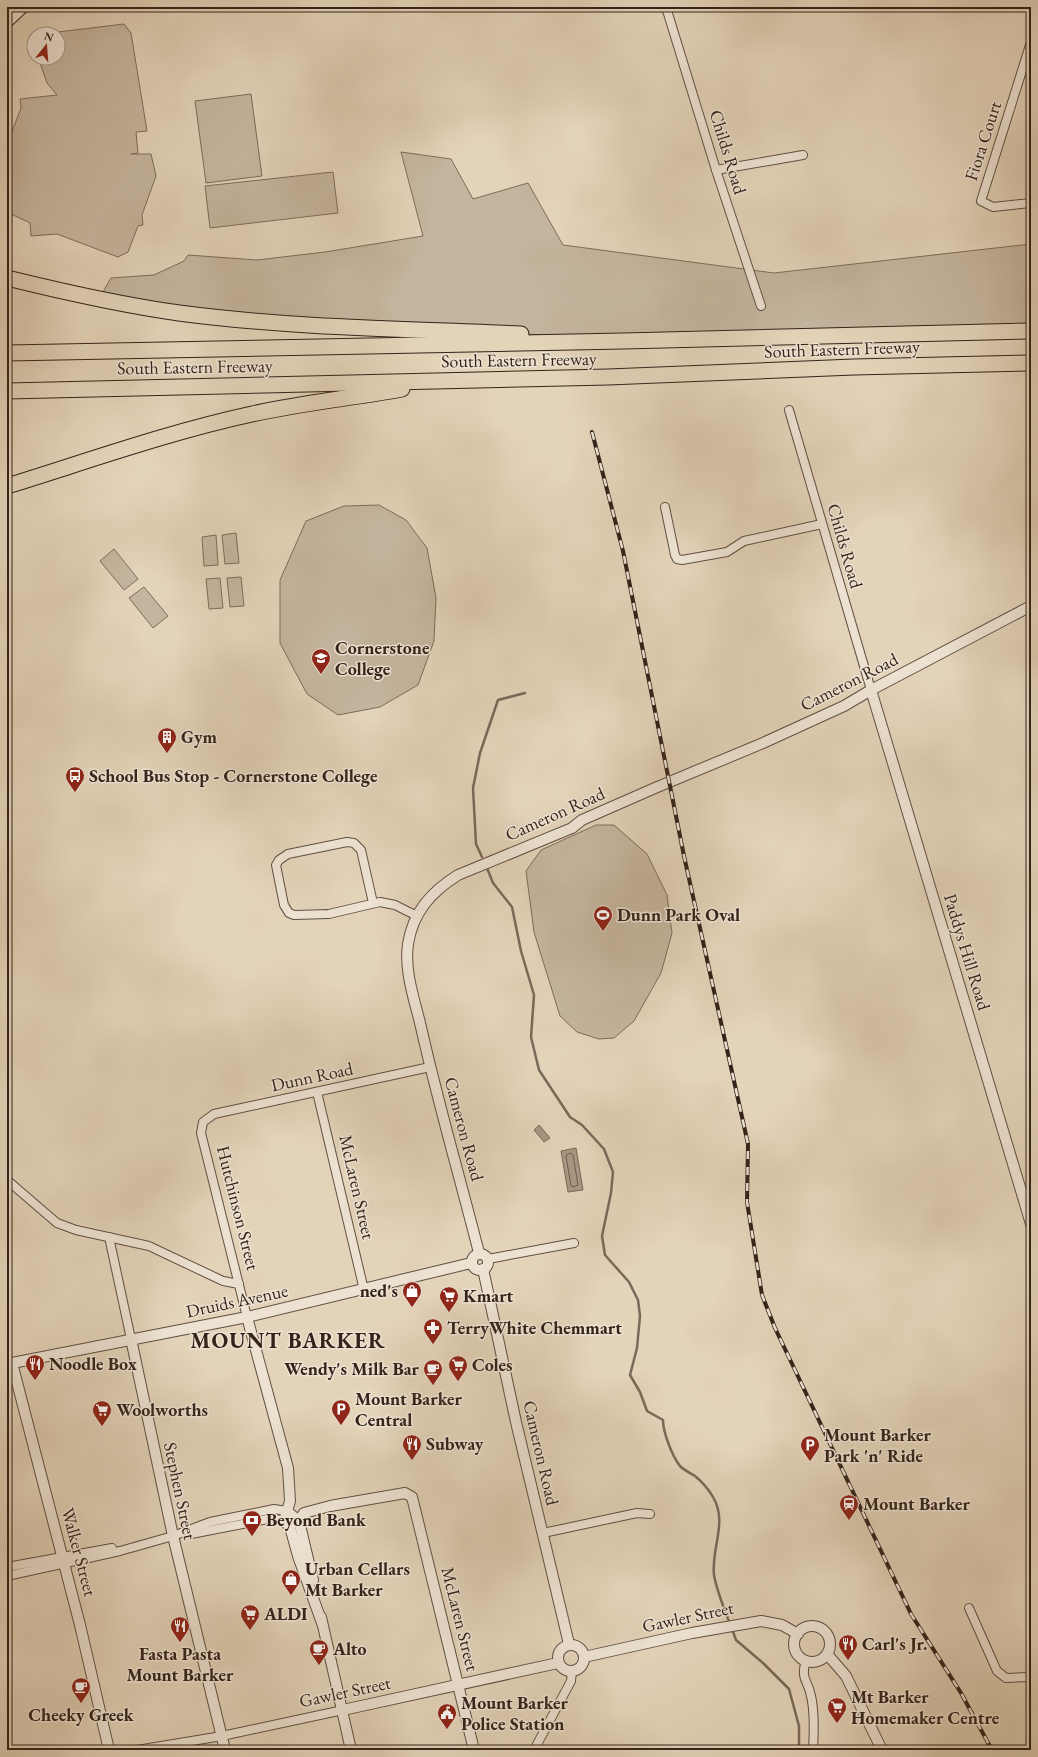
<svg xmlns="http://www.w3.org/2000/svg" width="1038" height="1757" viewBox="0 0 1038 1757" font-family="'EB Garamond',serif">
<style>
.green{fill:#c5b59e;stroke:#7c6c5c}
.water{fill:#a89783;stroke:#7a6959}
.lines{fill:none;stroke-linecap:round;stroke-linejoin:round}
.shore{stroke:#6e5d4f;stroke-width:1}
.stream{stroke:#7a6959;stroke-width:2.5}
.minor-casing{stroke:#604f42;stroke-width:10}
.tertiary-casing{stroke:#604f42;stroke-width:12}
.secondary-casing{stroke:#34231b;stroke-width:13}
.motorway-casing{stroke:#34231b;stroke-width:17}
.minor{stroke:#ede2d2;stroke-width:8}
.tertiary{stroke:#ede2d2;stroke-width:10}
.secondary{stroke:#ede2d2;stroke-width:11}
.motorway{stroke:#e3d3b9;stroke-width:15}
.rail-casing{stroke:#34231b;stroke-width:4}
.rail{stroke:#ede2d2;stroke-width:2.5;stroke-dasharray:8;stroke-linecap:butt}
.labels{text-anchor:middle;stroke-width:3;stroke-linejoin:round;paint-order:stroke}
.street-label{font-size:18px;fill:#34231b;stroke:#ede2d2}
.poi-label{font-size:18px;font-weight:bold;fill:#34231b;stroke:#ede2d2;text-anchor:start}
.district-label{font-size:22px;font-weight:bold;letter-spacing:1px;fill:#34231b;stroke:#ede2d2}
</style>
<rect width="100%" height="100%" fill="#e3d3b9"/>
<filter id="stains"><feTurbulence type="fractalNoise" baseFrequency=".005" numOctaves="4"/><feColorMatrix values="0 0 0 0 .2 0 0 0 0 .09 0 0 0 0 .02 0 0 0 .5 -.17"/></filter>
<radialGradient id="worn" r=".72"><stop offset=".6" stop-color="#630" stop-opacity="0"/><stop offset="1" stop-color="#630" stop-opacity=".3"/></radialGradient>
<g class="green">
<polygon points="124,24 131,33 147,131 136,132 138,153 131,154 151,154 156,176 142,215 143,225 138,226 128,252 118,257 57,234 31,236 30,223 7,212 7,145 21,108 20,99 57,95 47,83 39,60 40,58 58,58 58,32"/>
<polygon points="251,94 262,176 206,183 195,101"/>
<polygon points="401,152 451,159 473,199 528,183 563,245 774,273 1031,244 1031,331 596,337 322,326 99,299 111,278 154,275 184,261 188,255 257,260 325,252 423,236"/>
<polygon points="333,172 338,213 210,228 205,186"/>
<polygon points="379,505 406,520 427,548 436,598 434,641 418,685 380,707 338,715 307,694 280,643 280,580 306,521 344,506"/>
<polygon points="236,533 239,563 225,564 222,535"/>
<polygon points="216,535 218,565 204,566 202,537"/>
<polygon points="114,549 138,579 124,590 100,561"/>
<polygon points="241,577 244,606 230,607 227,578"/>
<polygon points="220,578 223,608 209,609 206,579"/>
<polygon points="144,587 168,616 153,628 129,598"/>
<polygon points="596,825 614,825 647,854 667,895 672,933 661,973 634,1021 614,1038 599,1039 577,1032 560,1016 534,932 526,871 541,850"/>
</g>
<g class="water">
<polygon points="539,1125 550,1138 544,1142 534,1130"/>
<polygon points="576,1148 583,1190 568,1192 561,1151"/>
</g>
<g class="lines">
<polygon class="shore" points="571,1153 573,1155 578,1185 573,1187 571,1186 566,1156"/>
<g class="stream">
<polyline points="482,857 476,844 473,788 480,753 498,700 525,693"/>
<path d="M487 868 493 883 512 907 521 951 534 995 531 1037 539 1070 570 1117 582 1125 604 1149 613 1172 611 1193 602 1236 605 1255 629 1282 638 1300 640 1316 637 1348 630 1375 640 1392 647 1411 663 1420C663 1432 672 1456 680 1466 684 1470 690 1473 695 1476 701 1481 709 1490 713 1497 728 1522 711 1548 714 1575 717 1592 724 1608 730 1624"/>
<polyline points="732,1629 736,1640 763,1663 789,1689 799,1726 799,1750"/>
</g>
<g class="minor-casing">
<g id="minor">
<polyline points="666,7 716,170 761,306"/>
<polyline points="1031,42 981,201 993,207 1031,203"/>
<polyline points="716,170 803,155"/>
<polyline points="789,410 871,690"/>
<polyline points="665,507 675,555 677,559 682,560 727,552 744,541 822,524"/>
<polyline points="373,903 361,850 354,843 347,842 288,854 279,860 276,865 284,905 289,913 294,915 329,914 380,902 395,905 417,916"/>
<polyline points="317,1092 364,1290"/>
<polyline points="7,1180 57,1223 76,1230 149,1246 223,1281 239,1284"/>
<polyline points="109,1237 131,1339"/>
<polyline points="488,1259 574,1243"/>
<polyline points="247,1317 201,1133 203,1122 214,1114 430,1067"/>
<polyline points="543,1533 637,1513 650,1514"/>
<polyline points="191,1534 273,1518 284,1521"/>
<polyline points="7,1567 112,1548"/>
<polyline points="7,1576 120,1551 173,1536 210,1522 274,1509 287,1511"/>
<polyline points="969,1608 997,1671 1006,1678 1031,1677"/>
<path d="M806 1660C800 1681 808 1679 811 1696 815 1713 814 1733 813 1750"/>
<polyline points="137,1750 222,1736 343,1710"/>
<polyline points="534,1750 571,1681 572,1671"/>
</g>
</g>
<g class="tertiary-casing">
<g id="tertiary">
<polyline points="871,690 1031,1224"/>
<path d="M479 1253C460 1178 438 1103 421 1027 415 1001 404 972 408 944 413 912 431 892 458 875L572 828 582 820 655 788 763 743 844 706 871 690 1031 606"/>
<circle cx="480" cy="1262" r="8"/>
<polyline points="483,1269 516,1422 569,1644"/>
<polyline points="247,1317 288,1468 290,1501 284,1521 290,1527 298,1556 322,1623"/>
<polyline points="131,1339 173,1536 225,1750"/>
<polyline points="12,1363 80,1625 109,1750"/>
<polyline points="7,1364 247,1317 471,1263"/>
<polyline points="287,1511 299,1521 313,1580"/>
<polyline points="299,1521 304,1513 330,1506 405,1493 412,1497 474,1750"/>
<polyline points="321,1617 351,1750"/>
<circle cx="812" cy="1644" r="18"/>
<circle cx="571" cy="1658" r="13"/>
<polyline points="827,1654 846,1676 882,1750"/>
<polyline points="584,1657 692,1633 761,1621 782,1625 798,1634"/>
<polyline points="343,1710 558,1663"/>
</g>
</g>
<g class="secondary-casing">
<polyline id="secondary" points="7,22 23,7"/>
</g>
<g class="motorway-casing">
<g id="motorway">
<path d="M7 278C64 292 121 305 179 313 293 328 407 329 521 334"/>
<polyline points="7,353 624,341 1031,331"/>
<polyline points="7,391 608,377 854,367 1031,363"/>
<path d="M7 486C88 461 169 432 252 414 301 403 352 398 402 389"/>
</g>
</g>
<use href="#minor" class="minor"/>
<use href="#tertiary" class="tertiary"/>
<use href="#secondary" class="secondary"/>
<use href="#motorway" class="motorway"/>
<g class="rail-casing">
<polyline id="rail" points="592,432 623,551 684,856 748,1144 747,1202 762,1295 775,1328 911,1614 961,1693 992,1750"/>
</g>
<use href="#rail" class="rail"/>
</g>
<defs>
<g id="school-pin" transform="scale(1)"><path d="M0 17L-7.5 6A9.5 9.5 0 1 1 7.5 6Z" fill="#8f2418" stroke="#ede2d2"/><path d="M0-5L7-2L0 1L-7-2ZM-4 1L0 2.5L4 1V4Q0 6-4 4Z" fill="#fff"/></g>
<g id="building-pin" transform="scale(1)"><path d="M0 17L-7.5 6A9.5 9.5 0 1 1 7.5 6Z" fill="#8f2418" stroke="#ede2d2"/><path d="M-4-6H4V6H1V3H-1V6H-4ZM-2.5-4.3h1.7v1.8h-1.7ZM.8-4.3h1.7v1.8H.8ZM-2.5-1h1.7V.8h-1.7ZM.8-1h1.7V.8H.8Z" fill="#fff"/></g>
<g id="bus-pin" transform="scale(1)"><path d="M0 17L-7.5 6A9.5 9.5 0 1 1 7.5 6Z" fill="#8f2418" stroke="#ede2d2"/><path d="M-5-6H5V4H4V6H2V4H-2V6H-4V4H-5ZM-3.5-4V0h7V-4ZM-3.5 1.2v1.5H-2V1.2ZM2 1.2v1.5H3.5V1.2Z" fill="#fff"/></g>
<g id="stadium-pin" transform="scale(1)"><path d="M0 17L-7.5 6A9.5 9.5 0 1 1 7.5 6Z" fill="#8f2418" stroke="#ede2d2"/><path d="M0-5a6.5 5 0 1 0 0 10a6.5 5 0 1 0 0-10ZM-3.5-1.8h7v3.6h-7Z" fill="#fff"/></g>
<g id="shop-pin" transform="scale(1)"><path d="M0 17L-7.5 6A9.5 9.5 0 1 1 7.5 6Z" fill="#8f2418" stroke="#ede2d2"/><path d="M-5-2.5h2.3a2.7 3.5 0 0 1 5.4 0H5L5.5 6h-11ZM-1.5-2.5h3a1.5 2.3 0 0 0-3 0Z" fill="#fff"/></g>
<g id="supermarket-pin" transform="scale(1)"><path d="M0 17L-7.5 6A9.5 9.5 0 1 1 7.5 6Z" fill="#8f2418" stroke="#ede2d2"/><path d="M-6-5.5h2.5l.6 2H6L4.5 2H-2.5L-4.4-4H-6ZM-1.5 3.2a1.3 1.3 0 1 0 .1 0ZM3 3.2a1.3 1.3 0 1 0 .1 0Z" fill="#fff"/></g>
<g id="pharmacy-pin" transform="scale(1)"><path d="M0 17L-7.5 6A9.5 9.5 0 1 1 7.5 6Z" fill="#8f2418" stroke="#ede2d2"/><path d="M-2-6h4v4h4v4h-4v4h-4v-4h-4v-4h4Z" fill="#fff"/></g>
<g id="restaurant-pin" transform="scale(1)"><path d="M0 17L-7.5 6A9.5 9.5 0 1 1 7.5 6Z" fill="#8f2418" stroke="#ede2d2"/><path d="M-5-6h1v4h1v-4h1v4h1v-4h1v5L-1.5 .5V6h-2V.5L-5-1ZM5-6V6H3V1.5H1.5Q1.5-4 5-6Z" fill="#fff"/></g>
<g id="cafe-pin" transform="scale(1)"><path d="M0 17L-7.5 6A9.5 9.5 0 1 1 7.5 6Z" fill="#8f2418" stroke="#ede2d2"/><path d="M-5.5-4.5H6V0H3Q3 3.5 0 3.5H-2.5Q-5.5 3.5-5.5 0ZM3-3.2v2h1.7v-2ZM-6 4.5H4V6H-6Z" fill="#fff"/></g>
<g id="parking-pin" transform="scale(1)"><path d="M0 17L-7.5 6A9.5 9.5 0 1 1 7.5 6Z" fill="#8f2418" stroke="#ede2d2"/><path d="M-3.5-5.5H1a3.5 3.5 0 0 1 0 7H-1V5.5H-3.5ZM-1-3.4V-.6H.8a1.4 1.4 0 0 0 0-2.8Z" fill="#fff"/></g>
<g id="station-pin" transform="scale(1)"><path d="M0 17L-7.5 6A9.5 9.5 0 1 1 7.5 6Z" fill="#8f2418" stroke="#ede2d2"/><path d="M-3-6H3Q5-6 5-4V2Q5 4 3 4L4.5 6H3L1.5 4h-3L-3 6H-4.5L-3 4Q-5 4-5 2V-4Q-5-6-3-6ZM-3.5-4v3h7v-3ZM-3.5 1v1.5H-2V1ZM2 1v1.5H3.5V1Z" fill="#fff"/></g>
<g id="bank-pin" transform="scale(1)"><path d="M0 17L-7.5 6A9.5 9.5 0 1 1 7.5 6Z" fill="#8f2418" stroke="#ede2d2"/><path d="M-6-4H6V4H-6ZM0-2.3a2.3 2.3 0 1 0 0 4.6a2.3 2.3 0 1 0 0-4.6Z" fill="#fff"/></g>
<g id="civic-pin" transform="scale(1)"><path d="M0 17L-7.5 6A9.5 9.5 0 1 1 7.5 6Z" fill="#8f2418" stroke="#ede2d2"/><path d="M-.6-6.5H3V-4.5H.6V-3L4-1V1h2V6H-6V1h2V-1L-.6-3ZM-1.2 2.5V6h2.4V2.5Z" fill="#fff"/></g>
</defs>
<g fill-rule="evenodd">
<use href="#school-pin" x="321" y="658"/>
<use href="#building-pin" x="167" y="737"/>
<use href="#bus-pin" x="75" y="776"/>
<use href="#stadium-pin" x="603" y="915"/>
<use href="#shop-pin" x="412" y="1291"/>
<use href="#supermarket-pin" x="449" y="1296"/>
<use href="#pharmacy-pin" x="433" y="1328"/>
<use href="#restaurant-pin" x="35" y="1364"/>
<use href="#supermarket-pin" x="458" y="1365"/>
<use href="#cafe-pin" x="433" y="1369"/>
<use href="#parking-pin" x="341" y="1409"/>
<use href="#supermarket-pin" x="102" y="1410"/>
<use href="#restaurant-pin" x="412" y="1444"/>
<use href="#parking-pin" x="810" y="1445"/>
<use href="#station-pin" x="849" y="1504"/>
<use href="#bank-pin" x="252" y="1520"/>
<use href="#shop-pin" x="291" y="1579"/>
<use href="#supermarket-pin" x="250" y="1614"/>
<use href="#restaurant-pin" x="180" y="1626"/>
<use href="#restaurant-pin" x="848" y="1644"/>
<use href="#cafe-pin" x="319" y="1649"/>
<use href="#cafe-pin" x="81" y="1687"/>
<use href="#supermarket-pin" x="837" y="1707"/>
<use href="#civic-pin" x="447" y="1713"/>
</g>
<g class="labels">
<g class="street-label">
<text transform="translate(983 141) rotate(-72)" y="6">Fiora Court</text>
<text transform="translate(728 152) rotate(73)" y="6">Childs Road</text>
<text transform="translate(842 349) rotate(-2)" y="6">South Eastern Freeway</text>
<text transform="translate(519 360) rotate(-1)" y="6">South Eastern Freeway</text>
<text transform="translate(195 367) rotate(-1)" y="6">South Eastern Freeway</text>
<text transform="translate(845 546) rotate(74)" y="6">Childs Road</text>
<text transform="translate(849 682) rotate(-27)" y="6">Cameron Road</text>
<text transform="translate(555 814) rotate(-24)" y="6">Cameron Road</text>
<text transform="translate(967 952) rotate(73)" y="6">Paddys Hill Road</text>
<text transform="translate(312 1077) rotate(-12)" y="6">Dunn Road</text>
<text transform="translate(464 1129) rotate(75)" y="6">Cameron Road</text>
<text transform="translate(357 1187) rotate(77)" y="6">McLaren Street</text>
<text transform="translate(238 1208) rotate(76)" y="6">Hutchinson Street</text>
<text transform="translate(237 1301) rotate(-12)" y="6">Druids Avenue</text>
<text transform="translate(541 1453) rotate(77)" y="6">Cameron Road</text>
<text transform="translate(180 1491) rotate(78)" y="6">Stephen Street</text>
<text transform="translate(79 1552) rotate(75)" y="6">Walker Street</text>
<text transform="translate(688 1617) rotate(-12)" y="6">Gawler Street</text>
<text transform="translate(460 1619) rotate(76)" y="6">McLaren Street</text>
<text transform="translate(345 1692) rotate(-12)" y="6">Gawler Street</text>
</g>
<g class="poi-label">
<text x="335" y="654">Cornerstone<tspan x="335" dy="21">College</tspan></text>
<text x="181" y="743">Gym</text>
<text x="89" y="782">School Bus Stop - Cornerstone College</text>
<text x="617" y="921">Dunn Park Oval</text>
<text x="398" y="1297" text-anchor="end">ned's</text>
<text x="463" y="1302">Kmart</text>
<text x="447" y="1334">TerryWhite Chemmart</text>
<text x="49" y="1370">Noodle Box</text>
<text x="472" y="1371">Coles</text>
<text x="419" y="1375" text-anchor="end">Wendy's Milk Bar</text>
<text x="355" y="1405">Mount Barker<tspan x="355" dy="21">Central</tspan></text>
<text x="116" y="1416">Woolworths</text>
<text x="824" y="1441">Mount Barker<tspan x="824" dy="21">Park 'n' Ride</tspan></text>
<text x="426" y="1450">Subway</text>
<text x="863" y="1510">Mount Barker</text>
<text x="266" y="1526">Beyond Bank</text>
<text x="305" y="1575">Urban Cellars<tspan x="305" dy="21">Mt Barker</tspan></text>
<text x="264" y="1620">ALDI</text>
<text x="862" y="1650">Carl's Jr.</text>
<text x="333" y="1655">Alto</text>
<text x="180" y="1660" text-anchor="middle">Fasta Pasta<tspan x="180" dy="21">Mount Barker</tspan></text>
<text x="851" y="1703">Mt Barker<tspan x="851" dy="21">Homemaker Centre</tspan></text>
<text x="461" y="1709">Mount Barker<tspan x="461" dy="21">Police Station</tspan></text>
<text x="81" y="1721" text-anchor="middle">Cheeky Greek</text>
</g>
<g class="district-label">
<text x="288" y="1348">MOUNT BARKER</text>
</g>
</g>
<rect width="1038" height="1757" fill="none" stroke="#e3d3b9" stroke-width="24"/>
<rect x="8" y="8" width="1022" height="1741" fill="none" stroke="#34231b" stroke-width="2"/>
<rect x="12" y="12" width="1014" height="1733" fill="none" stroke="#34231b"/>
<g transform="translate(46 46) rotate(17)"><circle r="19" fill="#ede2d2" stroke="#a39689"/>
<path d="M0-3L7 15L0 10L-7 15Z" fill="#8f2418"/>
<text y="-6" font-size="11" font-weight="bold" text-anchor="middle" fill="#34231b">N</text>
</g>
<rect width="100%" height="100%" filter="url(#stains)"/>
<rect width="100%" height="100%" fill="url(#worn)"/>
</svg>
